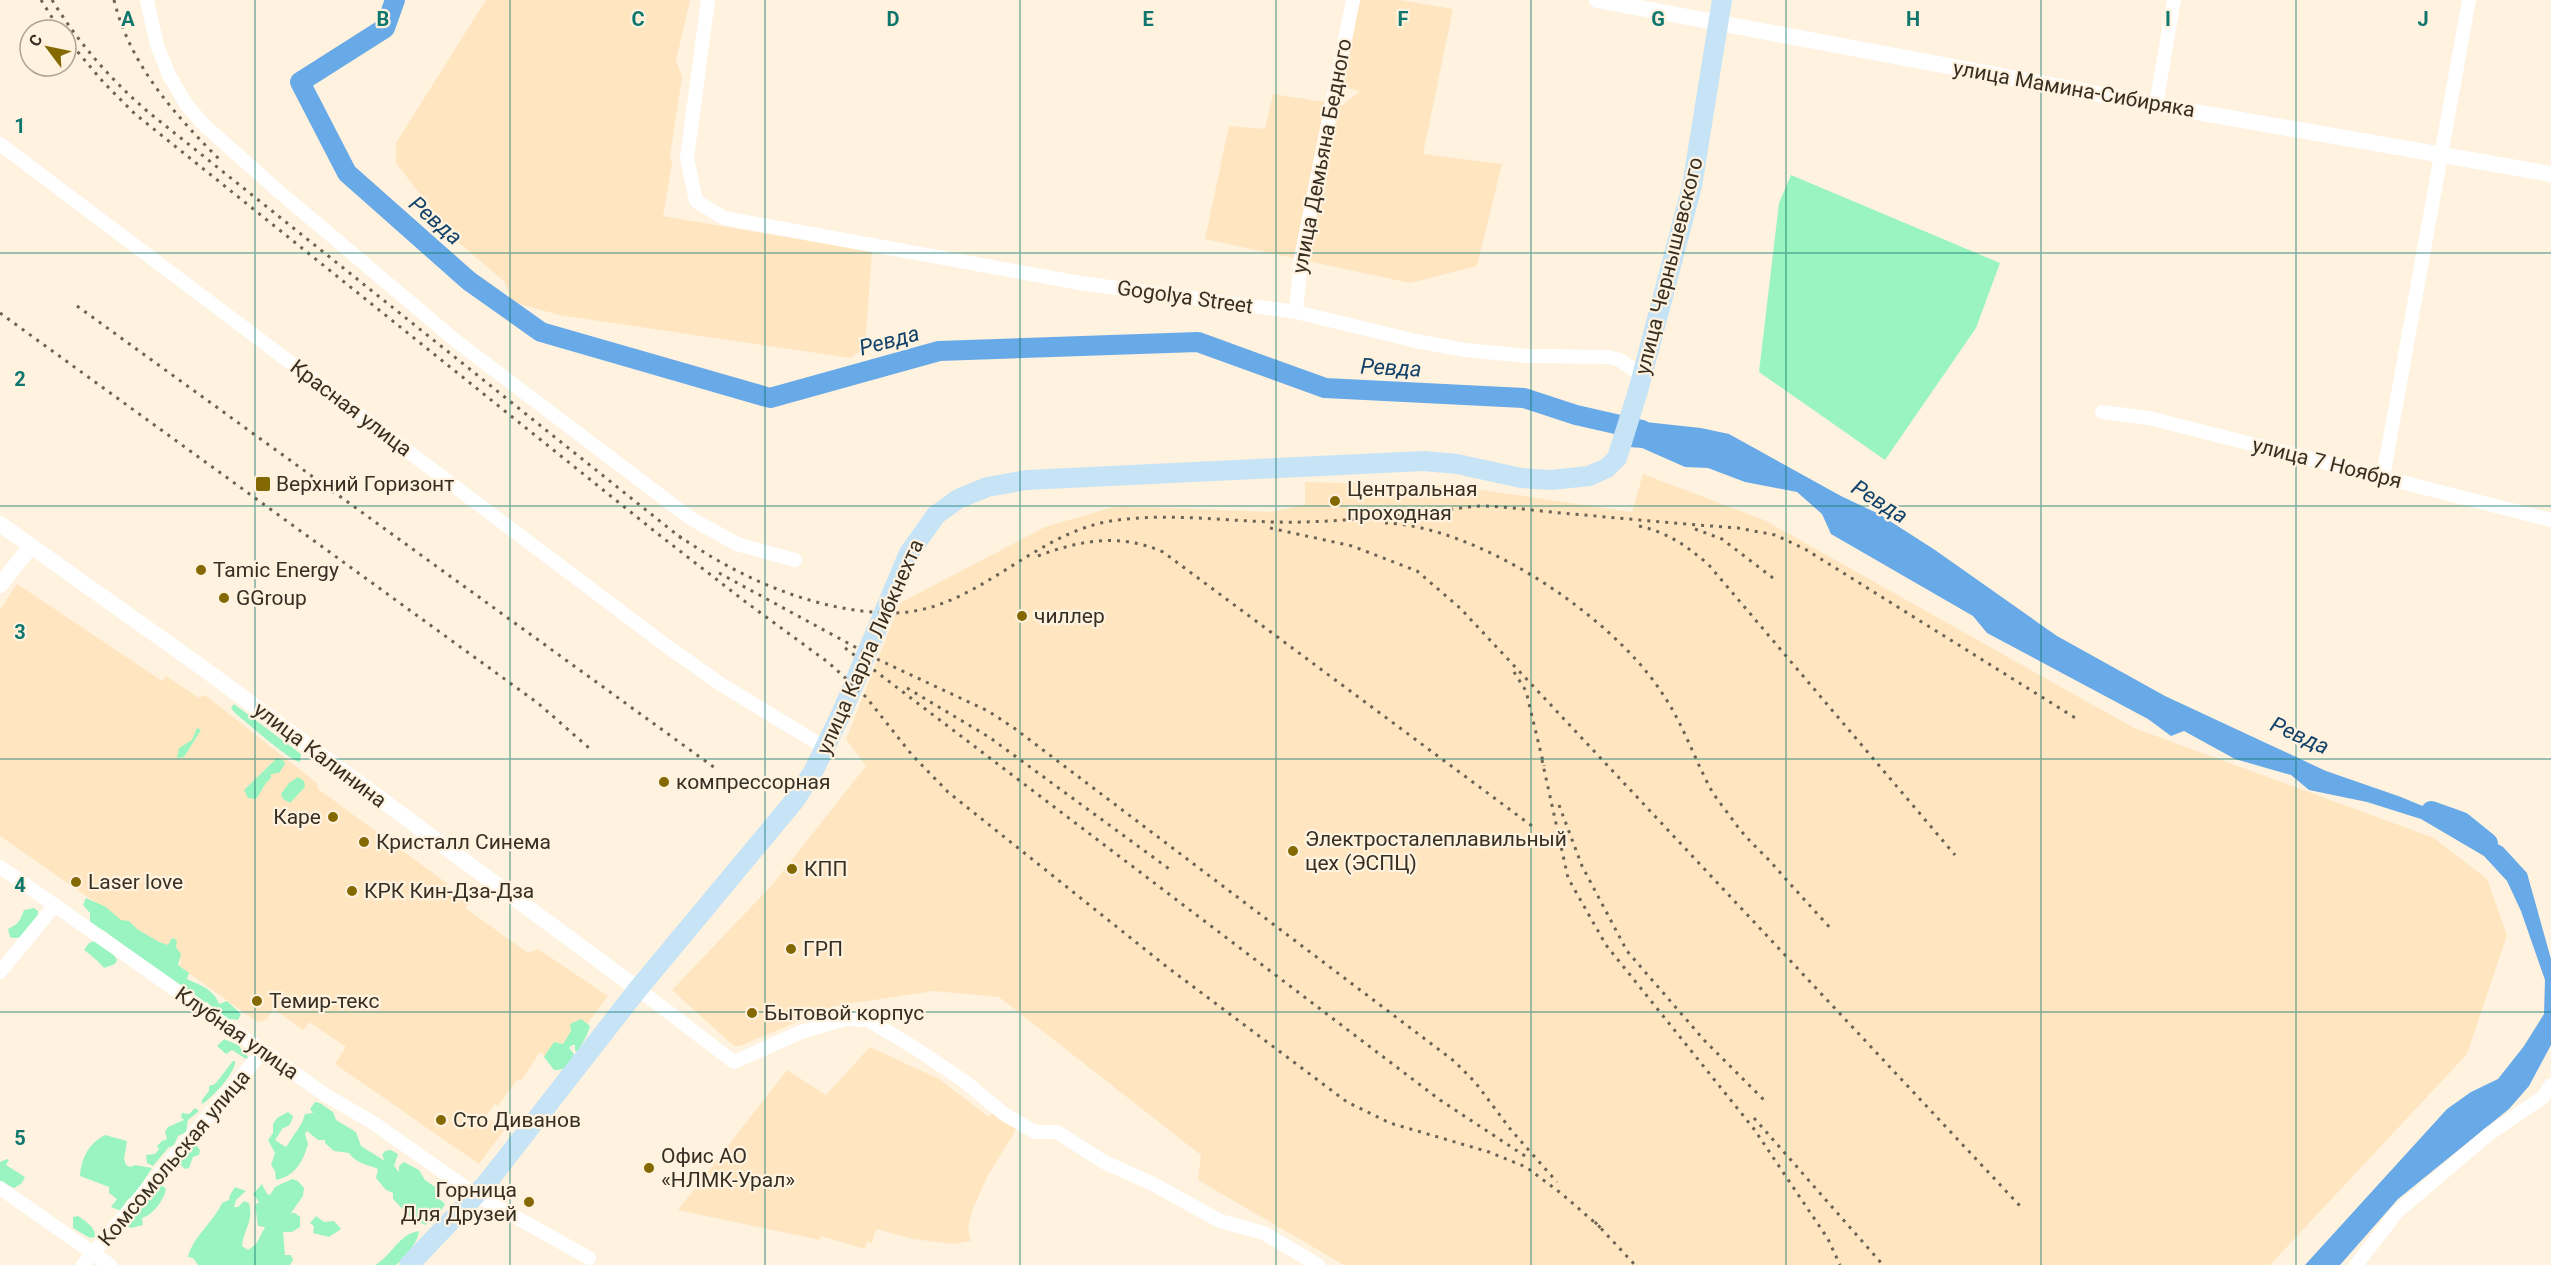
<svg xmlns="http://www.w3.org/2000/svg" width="2551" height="1265" viewBox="0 0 2551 1265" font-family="Roboto,sans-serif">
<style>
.built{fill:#ffe6c0}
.green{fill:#9af4c1}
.water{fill:#68a9e7}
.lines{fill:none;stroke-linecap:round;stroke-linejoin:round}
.river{stroke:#68a9e7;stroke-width:20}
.minor{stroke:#fff;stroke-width:14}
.tertiary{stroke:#fff;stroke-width:16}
.secondary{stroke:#c6e4f6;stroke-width:20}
.rail{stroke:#6c6355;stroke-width:3;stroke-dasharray:3 6;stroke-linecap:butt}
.grid{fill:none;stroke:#0f766e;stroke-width:1.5;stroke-opacity:0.55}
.poi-dot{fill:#846903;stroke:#fff2df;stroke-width:2}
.labels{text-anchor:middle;stroke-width:4.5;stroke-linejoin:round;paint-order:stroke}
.street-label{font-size:21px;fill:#362f23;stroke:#fff2df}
.poi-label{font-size:21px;fill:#362f23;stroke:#fff2df;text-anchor:start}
.water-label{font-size:22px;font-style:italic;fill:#12426a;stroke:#fff2df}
.grid-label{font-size:20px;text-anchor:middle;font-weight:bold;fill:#0f766e;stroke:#fff2df;stroke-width:4.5;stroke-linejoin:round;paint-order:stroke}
</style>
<rect width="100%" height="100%" fill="#fff2df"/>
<g class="built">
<polygon points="486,0 690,0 676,60 682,77 670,156 672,163 663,216 872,252 865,347 851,358 559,315 512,302 505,282 457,241 396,163 396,143"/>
<polygon points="1358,0 1400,0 1453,9 1423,154 1502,164 1477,266 1410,283 1205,239 1229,126 1265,129 1273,94 1343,105 1360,91 1341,87"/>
<polygon points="1643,474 1764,520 2134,728 2434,838 2487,879 2507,935 2467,1054 2270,1265 1344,1265 1198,1180 1201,1155 999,997 934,991 834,1006 740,1046 734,1046 672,990 772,885 866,766 846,739 900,603 1045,527 1117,506 1270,512 1305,505 1305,482 1454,486 1632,512"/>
<polygon points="17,584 162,681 166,676 199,698 205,695 317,783 318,789 448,884 445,888 468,904 465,908 528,953 538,949 608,996 557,1065 540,1052 521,1081 518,1079 498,1106 495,1104 486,1116 504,1130 479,1164 335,1064 346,1047 309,1022 303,1030 274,1009 266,1020 257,1022 179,966 181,962 0,836 0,610"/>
<polygon points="870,1047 939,1079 989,1117 993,1112 1017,1128 987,1177 972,1211 968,1229 971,1241 953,1244 913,1239 876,1229 872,1243 867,1242 865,1249 821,1236 820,1240 678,1210 787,1070 826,1095"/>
</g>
<g class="green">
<polygon points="1791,175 2000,263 1976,328 1885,460 1759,372 1779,203"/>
<path d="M234 704 301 754 300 762C290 761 245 721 234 712L231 708Z"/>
<polygon points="197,728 201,730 184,757 177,758 179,748 192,740"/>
<path d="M277 758 284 761 285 764 279 773 271 774V778C262 786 263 790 256 799L248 798 244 790Z"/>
<polygon points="298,777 304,781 305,787 290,803 283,799 281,794 289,783"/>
<path d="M86 898 106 907 121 920 129 921 137 929 159 942 168 945 172 938 177 940 176 947 181 954 178 965 189 973 187 979C198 984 214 989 219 1004L227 1001 241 1014 238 1020 231 1019 228 1024 207 1002 202 1003 103 930 99 931 90 923V913L83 905Z"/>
<path d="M34 908 38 911V916C31 927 24 942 10 937L8 929C19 923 19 923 24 910Z"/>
<path d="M95 941C105 945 113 952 117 960L115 964 104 968C98 961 92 956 84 950L89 943Z"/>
<path d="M581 1019 590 1026C587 1037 582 1043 578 1051H575V1045H572L569 1048 574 1054C571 1065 565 1071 554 1070L544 1057 554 1042 563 1044 571 1031 570 1024Z"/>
<polygon points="224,1039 238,1045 248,1057 246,1059 232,1050 226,1054 217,1046"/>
<path d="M233 1061H235C236 1073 211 1099 202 1104V1100L209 1091V1086L215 1084Z"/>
<path d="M315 1102 320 1103 333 1112 336 1120 356 1132 361 1146 385 1161 382 1155 385 1151 391 1150 398 1154 394 1166 399 1172V1166L404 1162 419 1170 425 1180 438 1189 437 1197 445 1204 438 1216 431 1218 426 1225 413 1220 393 1199V1193L386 1190 376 1178 378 1169C366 1164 357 1164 349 1153L334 1151 325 1143V1140H318L307 1131 305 1134 308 1144C303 1162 295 1176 276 1180L275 1171 271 1165 275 1153 268 1140 273 1133V1124L277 1118 288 1112 293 1116C291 1123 291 1126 283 1128L275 1140 286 1147 302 1123 305 1114 313 1113 310 1109Z"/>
<polygon points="195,1108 199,1111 188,1120 186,1132 178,1136 174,1145 168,1148 153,1166 147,1163 146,1155 155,1154 159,1149 157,1146 162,1141 167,1139 165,1132 168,1127 184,1120 181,1117 182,1113 189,1114"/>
<path d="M105 1135 127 1141 124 1159 126 1165 130 1167 135 1165 152 1168 133 1197 128 1199 122 1208 125 1209 122 1211 111 1207 117 1199 109 1193V1187L80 1176C81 1158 89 1143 105 1135Z"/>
<polygon points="193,1141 200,1150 199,1155 193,1157 189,1168 185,1169 177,1161"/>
<polygon points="7,1159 9,1160 6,1165 25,1177 21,1184 14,1188 0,1182 0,1162"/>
<path d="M292 1179 298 1181 304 1188 303 1196 291 1213H295L300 1217V1227L292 1232H283L285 1255H291L293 1260 290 1265H198L193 1258 188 1257C193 1236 213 1223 222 1203L229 1200 230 1195 235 1187 246 1191 236 1200 234 1207H238L244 1201 249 1203C254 1221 244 1228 242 1246L248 1250 256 1244 265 1227 258 1226 255 1205 259 1202 253 1194 262 1184 267 1194 270 1195 275 1187Z"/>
<path d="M162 1185 166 1189C164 1200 153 1215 142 1218L143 1225 131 1228 127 1226C130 1215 139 1207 148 1200V1197Z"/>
<path d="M78 1216C85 1221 96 1227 95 1237L90 1238 73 1228V1217Z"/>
<polygon points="316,1216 324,1222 334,1221 341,1229 329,1237 313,1233 314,1226 310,1223"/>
<path d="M419 1231C418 1243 405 1257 396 1265H375C392 1256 398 1234 419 1231Z"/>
</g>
<polygon class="water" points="1636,421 1701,428 1729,434 1841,496 1879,514 1935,550 2057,636 2165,696 2326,771 2401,797 2456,820 2503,847 2527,873 2551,959 2551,1045 2529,1086 2509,1109 2398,1199 2340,1265 2305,1265 2447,1109 2471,1092 2498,1079 2524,1046 2544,1014 2545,980 2521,911 2507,881 2484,856 2421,819 2367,802 2309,790 2291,775 2235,759 2184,731 2171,736 2148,719 1987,633 1973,616 1831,534 1822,514 1797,492 1745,482 1708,468 1685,467 1642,448 1629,447"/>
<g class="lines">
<g class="river">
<polyline points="395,0 385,28 300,82 347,173 469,281 541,332 770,398 939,351 1198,342 1325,388 1524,398 1576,415 1642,430"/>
<polyline points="2431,811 2462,822 2488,843"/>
</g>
<g class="minor">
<polyline points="147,0 157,45 169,75 186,104 204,125 276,189 456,341 690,518 737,544 795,560"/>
<polyline points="708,0 687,158 696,201 724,218 1080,283 1296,312 1416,341 1465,350 1527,356 1608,357 1620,360 1641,375"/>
<polyline points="2156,105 2174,0"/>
<polyline points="0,144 668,647 722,685 824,747"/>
<polyline points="1296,312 1301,258 1353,0"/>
<polyline points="2102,412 2149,418 2551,520"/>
<polyline points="2383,477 2469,0"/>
<polyline points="0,867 327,1096 372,1122 476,1195 589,1258"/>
<polyline points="0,972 55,905"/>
<polyline points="638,989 734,1062 801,1032 846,1019 868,1020 915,1048 964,1081 1004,1114 1035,1132 1057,1132 1104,1162 1153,1184 1220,1221 1264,1233 1318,1265"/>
<polyline points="0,1188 110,1265"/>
<polyline points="83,1265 263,1051"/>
<polyline points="2356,1265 2397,1212 2489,1134 2543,1097 2551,1085"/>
</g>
<g class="tertiary">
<polyline points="1597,0 2156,105 2551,174"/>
<polyline points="0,524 200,666 638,989"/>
<polyline points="0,585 31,546"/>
</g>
<polyline class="secondary" points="409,1265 486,1184 638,989 795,800 813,772 842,712 909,553 936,515 958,499 987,487 1027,480 1424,461 1457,464 1521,478 1551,480 1589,476 1607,468 1617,458 1638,391 1692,186 1722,0"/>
<g class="rail">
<polyline points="41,0 60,30"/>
<path d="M52 0C78 42 109 78 147 111L686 542"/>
<path d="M114 0C130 65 174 114 220 160"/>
<polyline points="66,38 104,83 135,114 658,534 747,603 829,663 866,697 912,755 948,792 1167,967 1347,1102 1390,1123 1489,1152 1526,1167 1562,1194 1601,1228"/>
<polyline points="77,306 715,768"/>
<polyline points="0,313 539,704 589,748"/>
<path d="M1385 523C1477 526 1609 614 1660 690 1681 720 1691 750 1707 782 1714 797 1726 810 1735 823 1745 837 1757 848 1769 860 1790 884 1811 907 1833 931"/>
<path d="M1639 526C1669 533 1685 545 1708 564L1955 855"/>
<polyline points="1270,528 1352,546 1417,571 1460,608 2020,1206"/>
<polyline points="1695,529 1722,539 1773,578"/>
<path d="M679 536C740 578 813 611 889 613 973 615 1030 534 1111 521 1174 511 1240 524 1304 522 1342 521 1381 517 1419 514 1441 512 1463 506 1485 506 1514 507 1544 512 1573 514 1628 519 1683 524 1738 528L1775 535 1805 549 2077 719"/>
<path d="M1038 556C1080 540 1121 533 1163 552L1532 826"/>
<polyline points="719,573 879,660 988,711 1014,728 1454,1061 1475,1082 1511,1130 1557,1182"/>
<polyline points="845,648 1440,1100 1528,1158"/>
<polyline points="1514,672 1526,691 1544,766"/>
<polyline points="907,688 989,737 1172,871"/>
<polyline points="1542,760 1568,878 1606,945 1754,1129 1828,1239 1840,1265"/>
<polyline points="1559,805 1582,866 1627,951 1704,1040 1765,1101"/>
<polyline points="1754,1118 1883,1265"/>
<polyline points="1595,1222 1635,1265"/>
</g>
</g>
<path class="grid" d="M255 0V1265M510 0V1265M765 0V1265M1020 0V1265M1276 0V1265M1531 0V1265M1786 0V1265M2041 0V1265M2296 0V1265M0 253H2551M0 506H2551M0 759H2551M0 1012H2551"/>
<g class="poi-dot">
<rect x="255" y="476" width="16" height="16" rx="3"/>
<circle cx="1335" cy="501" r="6"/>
<circle cx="201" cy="570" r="6"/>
<circle cx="224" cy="598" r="6"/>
<circle cx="1022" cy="616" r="6"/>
<circle cx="664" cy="782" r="6"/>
<circle cx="333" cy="817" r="6"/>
<circle cx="364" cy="842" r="6"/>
<circle cx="1293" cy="851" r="6"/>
<circle cx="792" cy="869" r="6"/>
<circle cx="76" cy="882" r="6"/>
<circle cx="352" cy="891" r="6"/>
<circle cx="791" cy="949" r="6"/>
<circle cx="257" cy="1001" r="6"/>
<circle cx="752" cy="1013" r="6"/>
<circle cx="441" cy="1120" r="6"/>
<circle cx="649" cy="1168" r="6"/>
<circle cx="529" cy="1202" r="6"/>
</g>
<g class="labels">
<g class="street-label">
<text transform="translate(2074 89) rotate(10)" y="7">улица Мамина-Сибиряка</text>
<text transform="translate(1322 156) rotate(-79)" y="7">улица Демьяна Бедного</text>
<text transform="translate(1669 266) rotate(-76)" y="7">улица Чернышевского</text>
<text transform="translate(1185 297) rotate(8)" y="7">Gogolya Street</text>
<text transform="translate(351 408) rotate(37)" y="7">Красная улица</text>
<text transform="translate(2327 463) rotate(14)" y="7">улица 7 Ноября</text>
<text transform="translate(870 647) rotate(-66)" y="7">улица Карла Либкнехта</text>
<text transform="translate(320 755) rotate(37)" y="7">улица Калинина</text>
<text transform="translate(237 1033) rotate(35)" y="7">Клубная улица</text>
<text transform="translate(174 1158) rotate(-50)" y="7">Комсомольская улица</text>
</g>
<g class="poi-label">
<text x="276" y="491">Верхний Горизонт</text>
<text x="1347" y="496">Центральная<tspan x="1347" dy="24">проходная</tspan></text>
<text x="213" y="577">Tamic Energy</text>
<text x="236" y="605">GGroup</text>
<text x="1034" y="623">чиллер</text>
<text x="676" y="789">компрессорная</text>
<text x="321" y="824" text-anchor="end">Каре</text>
<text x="1305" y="846">Электросталеплавильный<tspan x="1305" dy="24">цех (ЭСПЦ)</tspan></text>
<text x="376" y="849">Кристалл Синема</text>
<text x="804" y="876">КПП</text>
<text x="88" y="889">Laser love</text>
<text x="364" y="898">КРК Кин-Дза-Дза</text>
<text x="803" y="956">ГРП</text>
<text x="269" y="1008">Темир-текс</text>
<text x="764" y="1020">Бытовой корпус</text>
<text x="453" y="1127">Сто Диванов</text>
<text x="661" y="1163">Офис АО<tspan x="661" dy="24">«НЛМК-Урал»</tspan></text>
<text x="517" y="1197" text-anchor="end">Горница<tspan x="517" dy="24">Для Друзей</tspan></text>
</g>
<g class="water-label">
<text transform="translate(436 220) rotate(41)" y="8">Ревда</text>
<text transform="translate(889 340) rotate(-15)" y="8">Ревда</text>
<text transform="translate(1391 367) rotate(3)" y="8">Ревда</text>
<text transform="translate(1880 501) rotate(32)" y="8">Ревда</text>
<text transform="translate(2300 735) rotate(24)" y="8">Ревда</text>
</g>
</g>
<g class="grid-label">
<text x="128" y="26">A</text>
<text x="383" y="26">B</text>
<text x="638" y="26">C</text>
<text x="893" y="26">D</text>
<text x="1148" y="26">E</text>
<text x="1403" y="26">F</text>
<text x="1658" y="26">G</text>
<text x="1913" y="26">H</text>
<text x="2168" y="26">I</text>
<text x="2423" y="26">J</text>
<text x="20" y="133">1</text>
<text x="20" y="386">2</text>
<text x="20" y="639">3</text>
<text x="20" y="892">4</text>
<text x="20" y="1145">5</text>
</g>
<g transform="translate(48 48) rotate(302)"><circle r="28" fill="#fff2df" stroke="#afa494" stroke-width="1.5"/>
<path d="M0-4.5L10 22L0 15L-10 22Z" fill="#846903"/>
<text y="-9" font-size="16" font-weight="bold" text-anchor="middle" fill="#362f23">С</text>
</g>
</svg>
